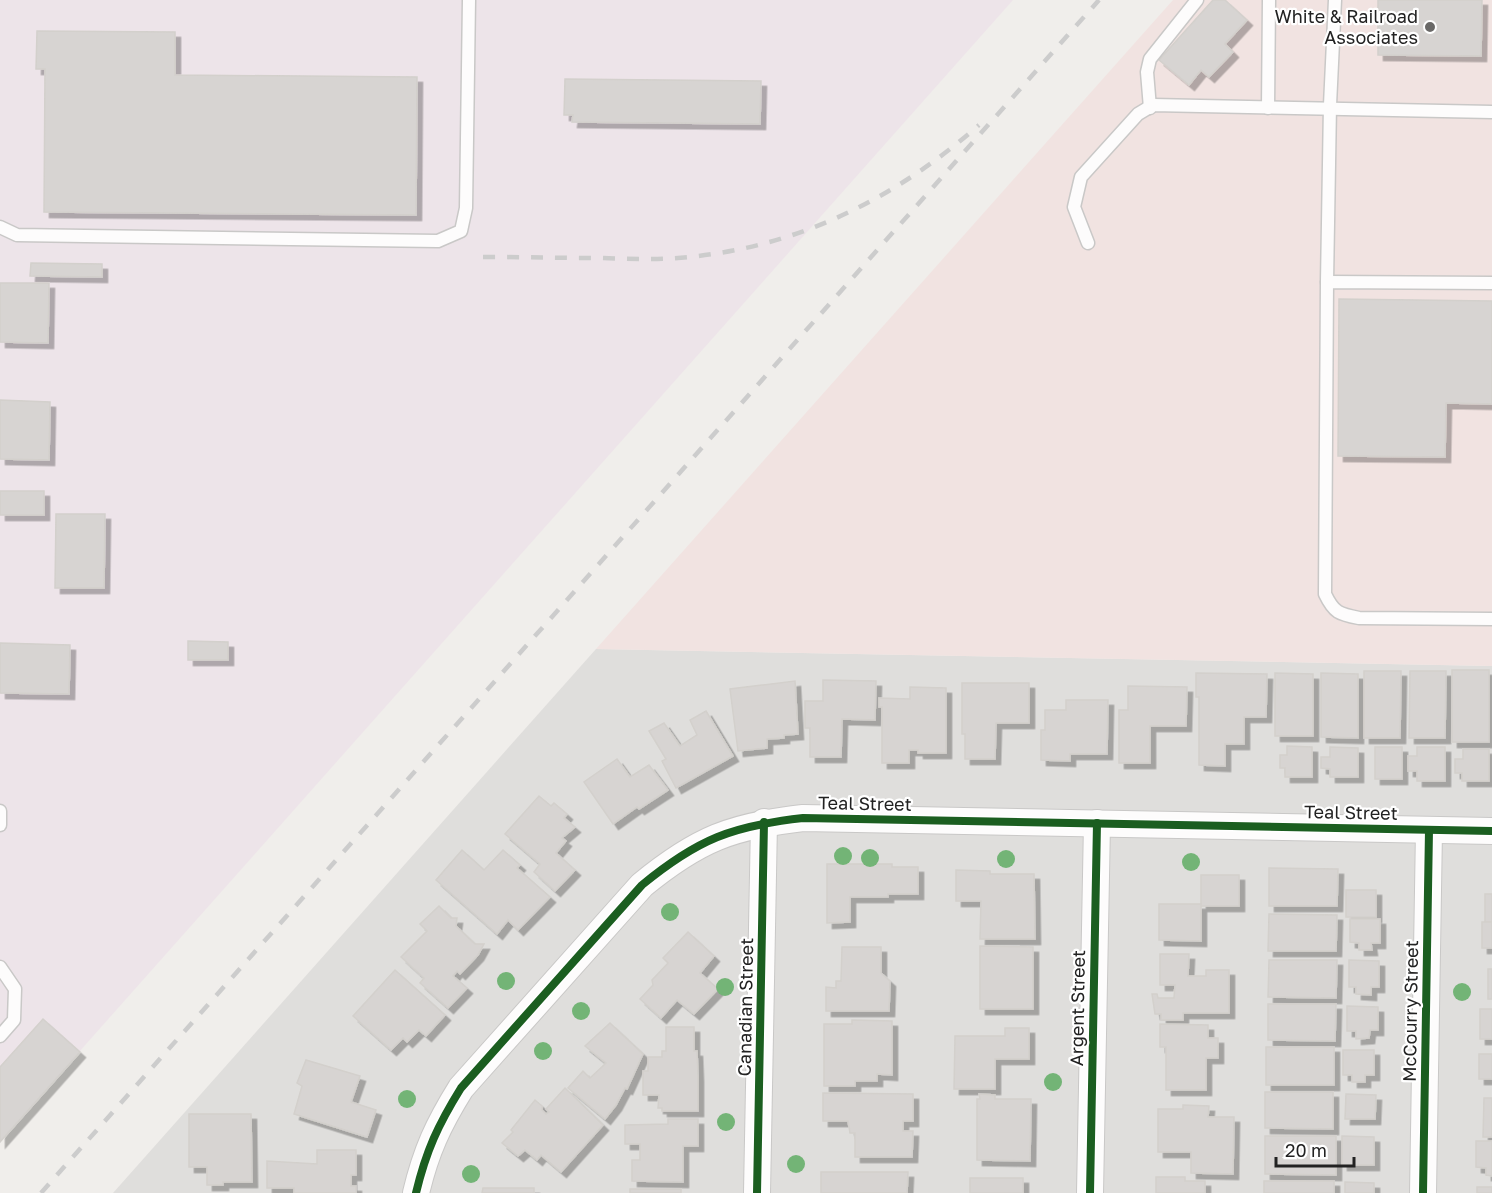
<svg xmlns="http://www.w3.org/2000/svg" width="1492" height="1193" viewBox="0 0 1492 1193" font-family="'Golos Text',sans-serif">
<style>
.residential{fill:#dfdedc}
.commercial{fill:#f1e3e1}
.industrial{fill:#ede4e9}
.building{fill:#d7d4d2;stroke:#d3d0cc;stroke-width:1.5;filter:url(#shadow)}
.lines{fill:none;stroke-linecap:round;stroke-linejoin:round}
.lane-casing{stroke:#c9c8c7;stroke-width:15}
.street-casing{stroke:#c9c8c7;stroke-width:28}
.lane{stroke:#fdfcfc;stroke-width:12}
.street{stroke:#fdfcfc;stroke-width:26}
.rail{stroke:#ccc;stroke-width:4.5;stroke-dasharray:12 12;stroke-linecap:butt}
.cycleway-casing{stroke:#fff;stroke-width:11}
.cycleway{stroke:#1b5e20;stroke-width:8}
.tree{fill:#73b476}
.poi-dot{fill:#6a6968;stroke:#fff;stroke-width:2}
.labels{text-anchor:middle;stroke-width:4.5;stroke-linejoin:round;paint-order:stroke}
.poi-label{font-size:18px;fill:#222;stroke:#fff;text-anchor:end}
.street-label{font-size:18px;fill:#222;stroke:#fff}
</style>
<defs>
<filter id="shadow"><feDropShadow dx="5.5" dy="5.5" stdDeviation="0" flood-color="#0004"/></filter>
</defs>
<rect width="100%" height="100%" fill="#f0eeeb"/>
<polygon class="residential" points="596,649 1492,666 1492,1193 113,1193"/>
<polygon class="commercial" points="1173,0 1492,0 1492,666 596,649"/>
<polygon class="industrial" points="0,0 1013,0 0,1141"/>
<g class="building">
<polygon points="1213,0 1225,0 1247,20 1225,44 1233,52 1209,77 1201,70 1189,85 1159,60"/>
<polygon points="1378,0 1482,0 1481,56 1378,55"/>
<polygon points="37,31 175,32 175,75 417,77 416,215 44,212 45,69 36,69"/>
<polygon points="565,79 761,81 760,124 572,122 573,115 564,115"/>
<polygon points="31,263 102,264 102,277 30,276"/>
<polygon points="0,283 49,283 48,343 0,342"/>
<polygon points="1339,299 1492,301 1492,404 1446,403 1445,457 1338,456"/>
<polygon points="0,400 50,402 49,460 0,459"/>
<rect x="0" y="491" width="44" height="24"/>
<polygon points="56,514 105,514 104,588 55,588"/>
<polygon points="188,641 228,642 228,660 188,660"/>
<polygon points="0,643 70,645 69,694 0,693"/>
<rect x="1452" y="670" width="37" height="72"/>
<polygon points="1364,671 1401,671 1400,738 1364,738"/>
<polygon points="1410,671 1446,671 1445,738 1409,738"/>
<polygon points="1196,673 1267,674 1266,717 1244,717 1244,744 1225,744 1225,766 1199,765 1199,697 1196,697"/>
<polygon points="1275,673 1313,674 1313,736 1275,736"/>
<polygon points="1321,673 1358,674 1358,738 1321,737"/>
<polygon points="823,680 876,681 875,720 842,719 841,757 810,757 810,728 805,728 805,701 823,701"/>
<polygon points="795,681 798,734 784,735 784,738 767,739 767,748 738,751 730,689"/>
<polygon points="962,683 1029,683 1029,723 996,723 995,759 965,759 965,734 962,734"/>
<polygon points="1128,686 1187,687 1186,726 1150,726 1150,763 1119,763 1119,710 1128,710"/>
<polygon points="910,687 946,688 946,753 918,753 918,750 909,750 909,763 882,763 882,707 879,707 879,698 910,699"/>
<polygon points="1066,700 1108,700 1107,754 1070,754 1070,761 1041,760 1041,730 1045,730 1045,710 1066,710"/>
<polygon points="706,711 733,756 676,788 662,761 666,759 649,731 664,723 680,746 697,735 690,720"/>
<polygon points="1287,746 1312,747 1312,777 1285,777 1285,768 1280,768 1280,755 1287,755"/>
<polygon points="1330,747 1358,748 1358,777 1330,777 1330,769 1321,768 1321,757 1330,757"/>
<rect x="1375" y="747" width="27" height="32"/>
<polygon points="1417,747 1445,747 1445,781 1417,781 1417,771 1408,771 1408,756 1417,756"/>
<polygon points="1463,749 1489,749 1489,781 1462,781 1462,773 1455,773 1455,759 1463,759"/>
<polygon points="617,759 630,777 649,765 668,790 639,809 637,807 613,824 584,782"/>
<polygon points="539,796 551,806 554,803 567,814 564,818 575,827 562,838 566,841 556,853 575,870 555,891 534,872 540,864 505,834"/>
<polygon points="462,850 484,870 503,850 520,865 517,868 550,897 518,930 508,920 497,934 436,880"/>
<polygon points="827,864 892,864 892,867 918,867 918,894 888,894 888,897 850,897 850,922 827,923"/>
<polygon points="1269,868 1338,869 1337,906 1269,906"/>
<polygon points="956,870 990,871 990,874 1034,874 1035,939 980,939 981,901 956,901"/>
<rect x="1201" y="875" width="38" height="31"/>
<rect x="1346" y="890" width="30" height="27"/>
<rect x="1485" y="894" width="7" height="28"/>
<polygon points="1159,904 1201,904 1201,941 1159,940"/>
<polygon points="439,906 451,918 457,918 456,926 475,944 484,944 478,955 460,974 457,971 453,976 467,988 448,1008 420,983 424,978 401,957 427,931 420,924"/>
<polygon points="1269,914 1337,915 1336,951 1268,951"/>
<polygon points="1350,919 1380,919 1380,943 1371,943 1372,950 1359,950 1359,943 1350,942"/>
<rect x="1482" y="922" width="10" height="26"/>
<polygon points="688,932 714,956 700,973 718,989 694,1014 677,1000 661,1018 640,999 653,985 652,980 668,963 663,958"/>
<polygon points="980,946 1033,947 1033,1009 980,1009"/>
<polygon points="842,947 881,947 881,973 890,981 889,1011 826,1011 826,987 836,988 836,981 841,981"/>
<polygon points="1160,954 1189,954 1188,976 1206,976 1206,970 1229,970 1229,1013 1183,1013 1183,1020 1161,1020 1161,1014 1155,1014 1152,994 1157,994 1158,998 1174,998 1175,985 1160,985"/>
<polygon points="1269,960 1337,960 1336,998 1268,997"/>
<polygon points="1349,960 1379,961 1379,987 1371,987 1371,995 1356,994 1356,987 1349,987"/>
<rect x="1488" y="969" width="4" height="30"/>
<polygon points="395,970 445,1015 426,1036 419,1030 407,1042 403,1038 391,1050 353,1016"/>
<polygon points="1268,1004 1336,1004 1335,1041 1268,1040"/>
<polygon points="1347,1006 1378,1007 1378,1030 1370,1030 1369,1038 1356,1039 1356,1031 1347,1031"/>
<rect x="1480" y="1009" width="12" height="30"/>
<polygon points="43,1019 80,1052 0,1142 0,1067"/>
<polygon points="852,1020 892,1021 892,1075 877,1074 877,1081 855,1081 855,1086 824,1086 824,1024 852,1024"/>
<polygon points="610,1023 643,1054 627,1089 625,1088 616,1105 605,1119 568,1088 583,1071 590,1078 606,1063 585,1046"/>
<polygon points="1160,1024 1208,1025 1208,1038 1218,1038 1218,1058 1206,1058 1206,1090 1166,1090 1166,1047 1160,1047"/>
<polygon points="666,1027 694,1027 694,1051 697,1051 698,1076 698,1111 662,1111 662,1108 658,1108 659,1095 643,1095 643,1071 648,1071 648,1057 662,1057 662,1051 666,1051"/>
<polygon points="1005,1028 1029,1028 1029,1059 995,1059 995,1089 954,1089 955,1036 1005,1036"/>
<rect x="1266" y="1047" width="68" height="38"/>
<polygon points="1343,1050 1374,1050 1374,1075 1365,1075 1365,1082 1352,1082 1352,1075 1343,1075"/>
<rect x="1479" y="1054" width="13" height="25"/>
<polygon points="306,1060 360,1076 351,1102 376,1110 367,1137 294,1114 302,1086 297,1083"/>
<polygon points="565,1088 603,1125 561,1172 541,1155 537,1160 525,1150 518,1156 502,1143 513,1132 511,1130 535,1100 542,1106 542,1110 546,1114 549,1112 546,1109"/>
<polygon points="1265,1092 1333,1092 1333,1129 1265,1128"/>
<polygon points="823,1093 913,1094 913,1121 903,1121 903,1131 913,1131 912,1157 855,1157 855,1133 850,1133 848,1121 823,1121"/>
<polygon points="979,1094 995,1095 995,1099 1031,1099 1030,1161 977,1160 977,1099 980,1099"/>
<polygon points="1346,1094 1376,1095 1375,1119 1345,1119"/>
<polygon points="1484,1098 1492,1098 1492,1137 1483,1137"/>
<polygon points="1183,1105 1209,1106 1208,1117 1234,1117 1233,1174 1191,1173 1191,1152 1158,1152 1158,1109 1183,1109"/>
<polygon points="189,1114 251,1114 252,1182 223,1182 223,1185 207,1185 207,1167 189,1167"/>
<polygon points="668,1119 698,1119 698,1146 683,1146 683,1182 632,1181 632,1160 640,1160 640,1144 625,1144 625,1125 668,1124"/>
<polygon points="1265,1136 1336,1136 1336,1175 1265,1174"/>
<polygon points="1342,1136 1374,1137 1374,1165 1342,1165"/>
<polygon points="1476,1141 1492,1141 1492,1176 1486,1175 1486,1168 1476,1167"/>
<polygon points="317,1150 356,1150 356,1175 351,1175 351,1186 356,1186 356,1193 294,1193 294,1188 267,1188 267,1161 317,1164"/>
<polygon points="821,1172 908,1172 907,1193 821,1193"/>
<polygon points="1156,1177 1185,1177 1185,1181 1205,1181 1205,1193 1156,1193"/>
<rect x="970" y="1178" width="53" height="15"/>
<rect x="1264" y="1181" width="70" height="12"/>
<polygon points="1345,1182 1374,1183 1374,1193 1345,1193"/>
<rect x="1477" y="1187" width="15" height="6"/>
<polygon points="483,1188 534,1188 534,1193 482,1193"/>
<rect x="630" y="1189" width="51" height="4"/>
</g>
<g class="lines">
<g class="lane-casing">
<g id="lane">
<polyline points="1150,108 1147,72 1150,59 1197,0"/>
<polyline points="1268,108 1269,0"/>
<polyline points="0,227 17,235 438,241 461,231 466,208 469,0"/>
<polyline points="1088,243 1074,207 1081,177 1138,114 1153,105 1492,112"/>
<polyline points="1327,282 1330,105 1335,0"/>
<path d="M1492 283 1327 282 1325 594C1334 613 1339 614 1359 618L1492 619"/>
<polyline points="0,811 0,825"/>
<polyline points="0,967 15,989 14,1020 0,1036"/>
</g>
</g>
<g class="street-casing">
<g id="street">
<path d="M416 1193C426 1151 438 1125 461 1088L642 885C698 839 732 826 803 818L1492 831"/>
<polyline points="757,1193 764,822"/>
<polyline points="1090,1193 1097,823"/>
<polyline points="1423,1193 1429,830"/>
</g>
</g>
<use href="#lane" class="lane"/>
<use href="#street" class="street"/>
<g class="rail">
<path d="M483 257C523 257 562 258 602 258 631 259 660 260 689 257 800 246 896 198 979 125"/>
<polyline points="41,1193 1099,0"/>
</g>
<g class="cycleway-casing">
<g id="cycleway">
<path d="M416 1193C426 1151 438 1125 461 1088L642 885C698 839 732 826 803 818L1492 831"/>
<polyline points="757,1193 764,822"/>
<polyline points="1090,1193 1097,823"/>
<polyline points="1423,1193 1429,830"/>
</g>
</g>
<use href="#cycleway" class="cycleway"/>
</g>
<g class="tree">
<circle cx="843" cy="856" r="9"/>
<circle cx="870" cy="858" r="9"/>
<circle cx="1006" cy="859" r="9"/>
<circle cx="1191" cy="862" r="9"/>
<circle cx="670" cy="912" r="9"/>
<circle cx="506" cy="981" r="9"/>
<circle cx="725" cy="987" r="9"/>
<circle cx="1462" cy="992" r="9"/>
<circle cx="581" cy="1011" r="9"/>
<circle cx="543" cy="1051" r="9"/>
<circle cx="1053" cy="1082" r="9"/>
<circle cx="407" cy="1099" r="9"/>
<circle cx="726" cy="1122" r="9"/>
<circle cx="796" cy="1164" r="9"/>
<circle cx="471" cy="1174" r="9"/>
</g>
<circle class="poi-dot" cx="1430" cy="27" r="6"/>
<g class="labels">
<g class="poi-label">
<text x="1418" y="23">White &amp; Railroad<tspan x="1418" dy="21">Associates</tspan></text>
</g>
<g class="street-label">
<text transform="translate(865 804) rotate(1)" y="6">Teal Street</text>
<text transform="translate(1351 813) rotate(1)" y="6">Teal Street</text>
<text transform="translate(746 1007) rotate(-89)" y="6">Canadian Street</text>
<text transform="translate(1078 1008) rotate(-89)" y="6">Argent Street</text>
<text transform="translate(1411 1011) rotate(-89)" y="6">McCourry Street</text>
</g>
</g>
<path d="M1276 1157v9h78v-9" fill="none" stroke="#222222" stroke-width="3"/>
<text x="1285" y="1157" font-size="18" fill="#222222" stroke="#ffffff" stroke-width="4.5" paint-order="stroke">20 m</text>
</svg>
